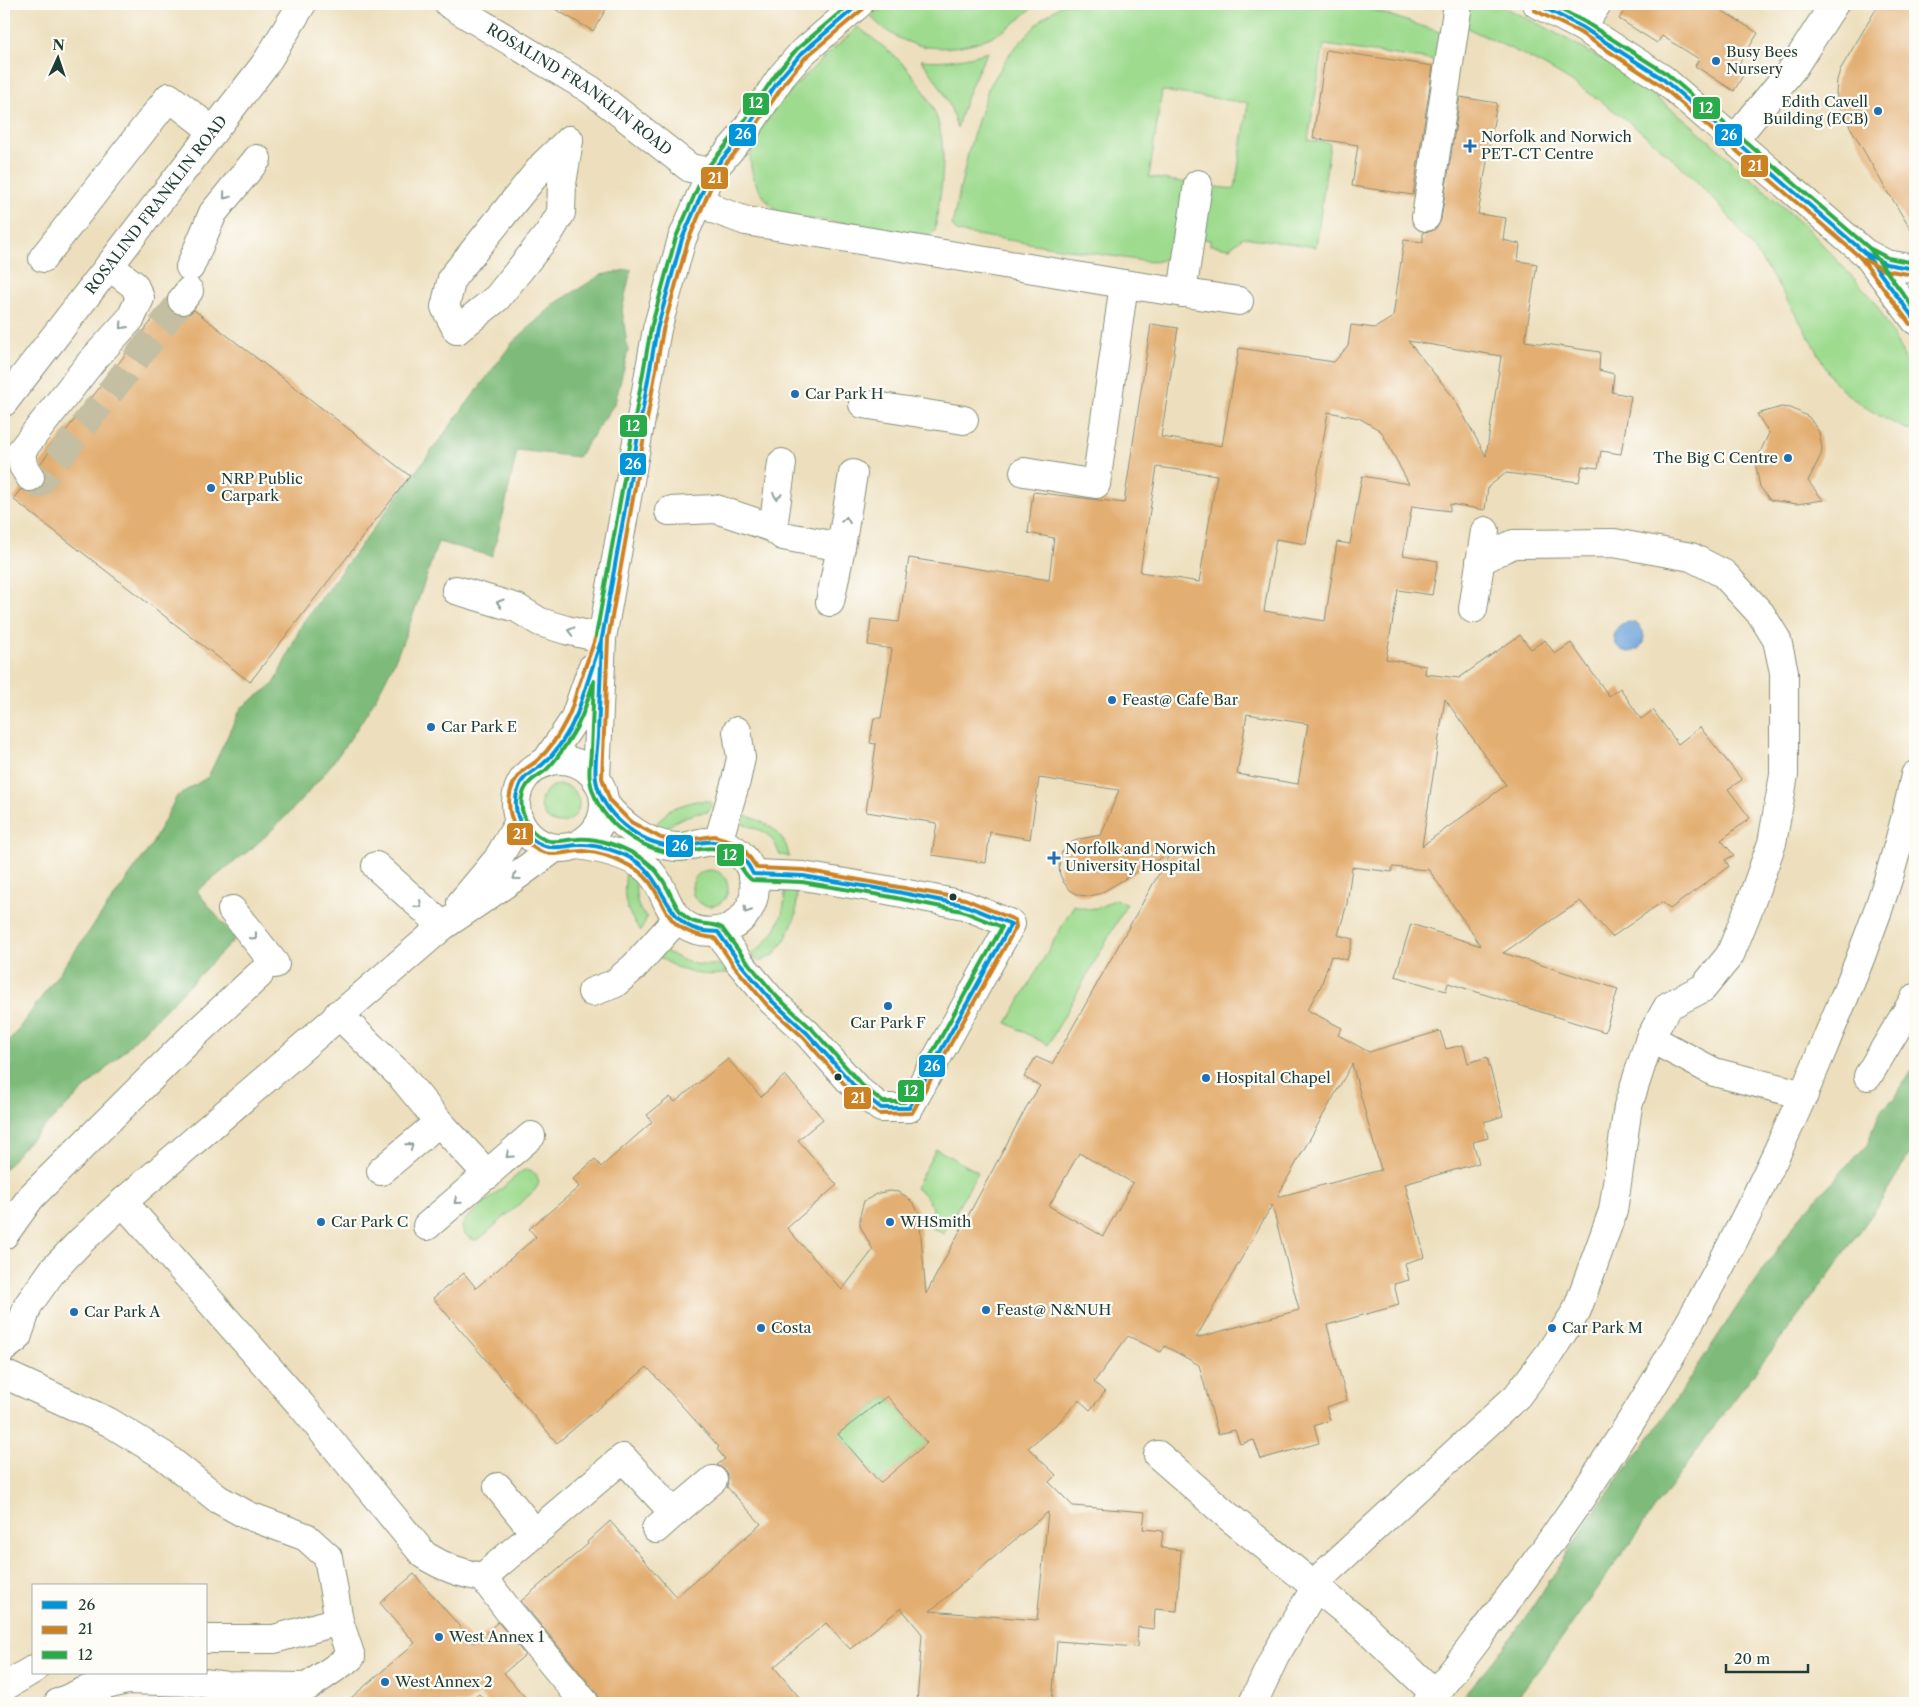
<svg xmlns="http://www.w3.org/2000/svg" width="1919" height="1707" viewBox="0 0 1919 1707" font-family="'Libre Caslon Text',serif">
<style>
.green{fill:#9edb8f;stroke:#5e8c62}
.forest{fill:#7ebb7a;stroke:#4e7c57}
.water{fill:#6da3db;stroke:#467088}
.building{fill:#e3ae71;fill-rule:evenodd}
.lines{fill:none;stroke-linecap:round;stroke-linejoin:round}
.minor-tunnel{stroke:#c4bfa2;stroke-width:28;stroke-dasharray:28 14;stroke-linecap:butt}
.minor-casing{stroke:#868e78;stroke-width:30}
.minor{stroke:#fff;stroke-width:28}
.bus-1-casing{stroke:#fdfcf7;stroke-width:8}
.bus-2-casing{stroke:#fdfcf7;stroke-width:8}
.bus-3-casing{stroke:#fdfcf7;stroke-width:8}
.bus-1{stroke:#0095d9;stroke-width:4}
.bus-2{stroke:#cc8222;stroke-width:4}
.bus-3{stroke:#29ab4a;stroke-width:4}
.oneway{stroke:#8f9e9a}
.poi-dot{fill:#1f6fb2;stroke:#fdfcf7;stroke-width:2}
.bus-dot{fill:#1f3d34;stroke:#fdfcf7;stroke-width:2}
.labels{text-anchor:middle;stroke-width:4.5;stroke-linejoin:round;paint-order:stroke}
.poi-label{font-size:15px;fill:#1f3d34;stroke:#fdfcf7;text-anchor:start}
.street-label{font-size:15px;fill:#1f3d34;stroke:#fdfcf7}
.line-badge{stroke:#fdfcf7;stroke-width:2}
.badge-label{font-size:14px;text-anchor:middle;font-weight:bold;fill:#fff}
</style>
<rect width="100%" height="100%" fill="#fdfcf7"/>
<filter id="ink" filterUnits="userSpaceOnUse"><feTurbulence type="fractalNoise" baseFrequency=".02" numOctaves="2"/><feDisplacementMap in="SourceGraphic" scale="10" xChannelSelector="R" yChannelSelector="G"/><feConvolveMatrix kernelMatrix="1 2 1 2 8 2 1 2 1" color-interpolation-filters="sRGB"/></filter>
<filter id="wash" filterUnits="userSpaceOnUse"><feTurbulence type="fractalNoise" baseFrequency=".0096" numOctaves="4" result="noise"/><feDisplacementMap in="SourceGraphic" scale="20" xChannelSelector="R" yChannelSelector="G"/><feGaussianBlur stdDeviation="1.12" result="paint"/><feColorMatrix in="noise" values="0 0 0 0 0 0 0 0 0 0 0 0 0 0 0 0 0 1.4 0 .05"/><feComposite in="paint" operator="in"/></filter>
<g filter="url(#wash)">
<rect width="100%" height="100%" fill="#eddfbd"/>
<g class="green">
<path d="M887 4H1036C1024 15 1012 27 997 34 955 55 903 54 871 16Z"/>
<path d="M1063 4H1355L1443 33 1438 61 1324 45 1308 140 1330 143 1316 247 1243 237 1230 248 1210 245V240L1198 238 1206 186 1235 189 1248 103 1162 91 1149 177 1188 183C1185 204 1184 251 1162 260 1153 264 1140 260 1130 259L957 232 952 225 969 149 988 89 1010 53 1043 18Z"/>
<path d="M1469 4H1497L1545 27 1614 66 1686 120 1810 231 1874 300 1915 377V432C1891 424 1848 400 1833 380 1824 368 1819 352 1811 340 1779 287 1748 233 1704 189 1656 140 1602 98 1543 65 1517 51 1490 39 1465 27Z"/>
<path d="M858 27C873 39 889 50 902 63 908 68 912 75 917 81 954 130 943 175 935 231L930 235 783 215C762 201 747 176 751 150 752 143 757 136 761 129 786 89 824 58 858 27Z"/>
<path d="M988 52C972 80 966 97 957 128 950 101 939 82 921 60 945 62 966 59 988 52Z"/>
<circle cx="560" cy="804" r="19"/>
<path d="M695 801H707L712 802 708 812C693 813 676 818 666 829L655 825 670 809Z"/>
<path d="M740 814C763 820 786 831 789 857L779 854C773 833 762 831 743 824Z"/>
<circle cx="710" cy="888" r="18"/>
<path d="M626 874 636 881C635 893 636 910 647 917L641 931C626 912 622 899 626 874Z"/>
<path d="M785 886 797 888 796 915 786 938 774 955 759 962 751 955C775 936 786 917 785 886Z"/>
<path d="M1115 899 1127 904 1048 1045 1007 1023 1074 905C1090 912 1101 908 1115 899Z"/>
<path d="M666 951C682 961 699 968 718 964L729 973C702 978 678 972 657 955Z"/>
<path d="M936 1149 978 1172 943 1234 931 1227C936 1211 930 1196 915 1188Z"/>
<path d="M528 1169C535 1172 538 1176 539 1183L535 1190 483 1236 476 1240C467 1238 464 1235 462 1226L466 1219 522 1171Z"/>
<polygon points="887,1396 927,1443 880,1483 838,1434"/>
</g>
<g class="forest">
<path d="M631 269 622 310 628 351 615 403 578 457 517 450 504 511 492 556 438 542C424 582 412 622 395 660 362 732 311 797 251 849 233 863 215 877 197 891L235 939 110 1065 24 1146 4 1170V1049L151 846 177 796 208 777 241 708 274 684 303 622 513 342 556 303 601 275Z"/>
<polygon points="1915,1065 1915,1145 1878,1206 1823,1283 1718,1421 1551,1653 1513,1703 1458,1703 1502,1650 1527,1615 1602,1501 1658,1426 1745,1295 1802,1214 1867,1145 1880,1112 1895,1097"/>
</g>
<circle class="water" cx="1629" cy="637" r="15"/>
<g id="blocks">
<g class="building">
<polygon points="546,4 609,4 593,31"/>
<polygon points="1629,4 1711,4 1758,33 1737,67 1745,72 1734,91 1695,66 1699,59 1662,36 1657,43 1619,19"/>
<polygon points="1879,4 1915,4 1915,237 1890,195 1889,195 1844,116 1839,105 1836,93 1837,80 1840,70"/>
<polygon points="1326,50 1433,66 1413,195 1352,186 1358,145 1313,138"/>
<path d="M1460 97 1497 103 1478 214 1506 218 1503 240 1520 244 1518 261 1537 264 1525 341 1600 352 1599 370 1614 374 1612 392 1631 396 1621 454 1601 451 1598 468 1582 466 1579 482 1506 473 1488 487 1485 510 1450 504V511L1412 506 1403 555 1438 561 1432 595 1398 590 1386 659 1426 666 1425 674 1459 678 1520 635 1531 649 1545 640 1555 654 1571 643 1609 696 1620 688 1641 719 1653 710 1678 744 1700 727 1742 780 1728 789 1750 818 1721 840 1734 855 1725 860 1729 866 1670 909 1662 902 1612 937 1580 901 1503 953 1618 989 1605 1032 1448 983 1446 991 1395 976 1411 924 1481 946 1429 870 1392 867V872L1352 867 1347 904 1338 935 1353 939 1347 960 1331 956 1321 986 1307 1010 1342 1028 1338 1035 1369 1052 1440 1031 1446 1049 1463 1045 1468 1063 1487 1057 1503 1116 1484 1122 1488 1138 1473 1142 1479 1163 1405 1184 1425 1257 1405 1263 1409 1280 1394 1284 1399 1305 1327 1325 1347 1400 1326 1407 1330 1420 1314 1426 1319 1443 1261 1459 1254 1440 1240 1444 1235 1430 1218 1434 1199 1365 1165 1346 1161 1352 1128 1336 1094 1382 1105 1392 1090 1410 1079 1400 1059 1422 1028 1448 1056 1475 1049 1482 1073 1506 1145 1512 1143 1529 1163 1531 1161 1548 1181 1550 1177 1611 1155 1609 1154 1629 1138 1627 1137 1647 1057 1641 1052 1703H917L922 1634 901 1608 850 1649 826 1623 774 1667 804 1703H600L597 1693 521 1601 588 1544 587 1542 610 1521 676 1597 761 1524 727 1487 728 1477 725 1470 717 1465 725 1459 717 1449 719 1447 647 1367 557 1443 433 1298 464 1273 476 1288 536 1237 529 1229 579 1187 573 1179 595 1159 601 1167 652 1122 647 1115 670 1097 675 1102 728 1059 761 1097 785 1075 823 1119 798 1140 837 1185 787 1228 842 1290 873 1250 860 1226V1215L864 1201 879 1193 889 1191 899 1192 907 1197 914 1204 919 1213 926 1294 1027 1106 1040 1086 1024 1077 1036 1057 1052 1064 1171 852 1099 894 1089 896 1079 895 1070 890 1064 883 1060 875 1059 866 1062 852 1072 842 1080 839 1101 835 1119 790 1039 778 1030 839 990 832 986 863 932 855 937 823 866 812 876 744 870 743 874 718H881L892 649 868 645 871 619 899 622 909 558 1049 580 1054 538 1028 533 1033 492 1124 503 1151 324 1178 328 1161 437 1222 446 1239 348 1334 362 1348 346 1351 325 1375 328 1393 317 1404 240 1423 242V232L1432 231 1438 226 1441 220ZM1408 341 1501 356 1486 456 1454 398ZM1328 412 1359 418 1381 431 1409 484 1362 476 1350 544 1337 542 1325 621 1264 611 1276 539 1306 544ZM1157 467 1217 475 1199 582 1140 572ZM1445 699 1506 785 1422 846ZM1247 714 1308 724 1298 784 1237 774ZM1352 1064 1381 1170 1277 1197ZM1079 1153 1133 1183 1103 1236 1049 1206ZM1272 1205 1299 1310 1196 1338ZM887 1396 927 1443 880 1483 838 1434ZM1048 1512 1037 1620 930 1611Z"/>
<polygon points="167,301 168,306 172,312 179,315 187,315 194,310 410,476 250,682 13,499 21,489 31,493 38,490 44,485 46,476 40,464"/>
<polygon points="1781,407 1791,408 1809,417 1819,432 1822,449 1821,455 1808,481 1823,500 1797,504 1770,500 1760,487 1755,463 1769,433 1757,414"/>
<polygon points="414,1574 474,1643 498,1622 525,1655 504,1673 530,1703 488,1703 479,1694 468,1703 345,1703 415,1643 380,1603"/>
</g>
</g>
</g>
<g filter="url(#ink)">
<use href="#blocks" fill-opacity="0" stroke="#868e78" stroke-width="1"/>
<g class="lines">
<polyline class="minor-tunnel" points="30,477 38,484 182,300"/>
<g class="minor-casing">
<g id="minor">
<path id="s1" d="M449 4 591 90 690 168 711 172"/>
<polyline points="1537,4 1582,27 1663,79 1865,253 1886,264 1915,269"/>
<polyline points="1582,27 1597,4"/>
<polyline points="1735,139 1793,68 1834,4"/>
<polyline points="700,198 716,210 746,221 1124,284 1239,301"/>
<polyline points="1426,217 1458,4"/>
<polyline points="1868,256 1915,320"/>
<polyline points="43,258 169,97 213,131"/>
<polyline points="190,267 213,213 257,159"/>
<polyline points="1182,293 1198,184"/>
<polyline points="182,300 189,291"/>
<polyline points="457,330 445,307 452,278 544,164 569,140"/>
<polyline points="457,330 497,298 549,233 561,213 562,184 569,140"/>
<path id="s2" d="M4 402 266 63 302 4"/>
<polyline points="863,404 964,420"/>
<polyline points="1024,472 1096,484 1124,284"/>
<polyline points="30,477 23,466 21,451 91,362 131,318 140,298 134,285 109,266"/>
<polyline points="669,511 716,509 773,528 783,536 841,547"/>
<polyline points="773,528 782,463"/>
<polyline points="456,590 517,608 540,622 566,630 602,638"/>
<polyline points="830,602 841,547 853,474"/>
<polyline points="1473,609 1485,531"/>
<circle cx="560" cy="804" r="44"/>
<polyline points="545,763 574,720 592,668"/>
<polyline points="596,779 602,638 657,329 682,239 711,172 741,137 781,77 801,54 859,4"/>
<polyline points="718,842 736,781 741,758 737,731"/>
<path d="M577 845C600 848 622 853 642 865 669 883 662 919 696 930 707 933 716 932 726 929 740 924 751 910 754 896 756 882 752 867 743 857 734 847 719 840 706 842 696 843 686 848 676 847 647 845 621 825 604 803"/>
<polyline points="376,866 443,926"/>
<polyline points="461,903 497,860 519,822"/>
<polyline points="232,910 275,964"/>
<polyline points="718,932 739,962 772,1001 807,1033 858,1090 881,1108 909,1108 1011,924 964,905 887,890 803,876 753,874"/>
<polyline points="592,992 614,984 634,967 677,919"/>
<polyline points="338,1014 402,1077 439,1122 488,1175"/>
<polyline points="1650,1038 1714,1072 1804,1095"/>
<polyline points="1868,1076 1915,998"/>
<polyline points="381,1171 439,1122"/>
<path d="M123 1202 301 1405 424 1555C443 1567 460 1574 483 1577L623 1458 674 1513 656 1529"/>
<polyline points="427,1226 531,1136"/>
<polyline points="4,1235 31,1197 191,1038 259,975"/>
<polyline points="4,1348 17,1338 28,1305 53,1270 81,1241 123,1202 443,926 511,880 555,848"/>
<polyline points="4,1374 109,1422 163,1455 218,1499 247,1515 306,1537 328,1557 339,1621"/>
<polyline points="1158,1455 1228,1516 1365,1627 1435,1694"/>
<polyline points="498,1487 535,1533"/>
<polyline points="674,1513 713,1480"/>
<polyline points="483,1577 508,1610 585,1703"/>
<polyline points="4,1687 34,1669"/>
<polyline points="58,1703 87,1690 127,1680 195,1682 227,1686 307,1687 351,1657 339,1621 274,1639 206,1639"/>
<polyline points="1253,1703 1275,1656 1323,1575 1517,1396 1549,1354 1577,1310 1613,1211 1628,1106 1650,1038 1668,1006 1703,988 1730,955 1750,905 1772,843 1784,775 1784,672 1777,640 1761,614 1724,574 1691,557 1614,543 1513,544 1480,561"/>
<path d="M1427 1703C1452 1674 1475 1642 1499 1611 1634 1436 1739 1250 1824 1046 1837 1013 1852 981 1864 948 1886 892 1903 833 1915 775"/>
</g>
</g>
<use href="#minor" class="minor"/>
<g class="bus-1-casing">
<g id="bus-1">
<polyline points="1537,4 1582,27 1663,79 1865,253 1886,264 1915,269"/>
<polyline points="1865,253 1915,320"/>
<path d="M602 638C601 671 599 704 598 737 597 751 594 767 596 780 602 814 638 843 672 846 684 848 694 843 706 842 728 840 744 855 753 874L803 876 887 890 964 905 1011 924 909 1108H881L858 1090 807 1033 772 1001 739 962 718 932C712 931 705 932 699 930 667 923 664 881 637 862 622 852 597 844 579 845 568 845 556 850 545 846 522 839 510 809 519 787 523 775 534 772 543 764 557 752 570 731 577 714Z"/>
<polyline points="602,638 657,329 682,239 711,172 741,137 781,77 801,54 859,4"/>
</g>
</g>
<g class="bus-2-casing">
<g id="bus-2">
<polyline points="1534,10 1579,32 1659,84 1861,258 1884,270 1914,275"/>
<polyline points="1860,257 1910,324"/>
<path d="M596 636C590 655 583 672 577 690 574 700 572 710 567 719 560 733 550 749 539 759 533 765 526 767 521 773 507 787 506 809 515 826 521 837 530 847 542 852 555 857 569 851 583 851 599 852 616 858 630 866 672 887 650 932 715 938L734 966 767 1005 803 1037 854 1095 879 1114 912 1113 1016 927 1015 920 965 899 804 870 757 868 745 851 731 841 714 836 679 841 661 838 631 822 610 801 602 778 608 639 663 330 688 241 716 175 746 140 786 81 805 58 863 9"/>
</g>
</g>
<g class="bus-3-casing">
<g id="bus-3">
<polyline points="1550,4 1585,22 1667,74 1869,248 1888,258 1915,263"/>
<polyline points="1870,249 1915,310"/>
<polyline points="596,636 651,328 676,237 706,169 736,133 776,74 797,49 850,4"/>
<path d="M594 681C593 704 592 727 591 750 591 759 588 771 590 780 596 817 631 844 666 852 687 856 707 842 726 852 740 859 742 874 752 880L802 882 886 896 962 911 1002 927 905 1102H883L862 1085 812 1029 777 997 744 958 722 928C712 922 700 926 690 920 675 911 671 892 662 879 656 870 648 861 638 856 621 846 596 837 577 839 567 839 556 844 546 840 526 833 515 805 526 787 531 778 539 776 546 770 556 761 564 748 571 737 583 719 587 700 594 681Z"/>
</g>
</g>
<use href="#bus-1" class="bus-1"/>
<use href="#bus-2" class="bus-2"/>
<use href="#bus-3" class="bus-3"/>
</g>
<defs><path id="oneway-chevron" d="M-2-3.5L2.5 0L-2 3.5" fill="none" stroke-width="1.6" stroke-linecap="round" stroke-linejoin="round" transform="scale(1.25)"/></defs>
<g class="oneway">
<use href="#oneway-chevron" transform="translate(226 196) rotate(129)"/>
<use href="#oneway-chevron" transform="translate(123 326) rotate(131)"/>
<use href="#oneway-chevron" transform="translate(777 496) rotate(98)"/>
<use href="#oneway-chevron" transform="translate(846 520) rotate(-81)"/>
<use href="#oneway-chevron" transform="translate(500 603) rotate(-163)"/>
<use href="#oneway-chevron" transform="translate(571 631) rotate(-166)"/>
<use href="#oneway-chevron" transform="translate(516 877) rotate(144)"/>
<use href="#oneway-chevron" transform="translate(419 905) rotate(42)"/>
<use href="#oneway-chevron" transform="translate(747 910) rotate(122)"/>
<use href="#oneway-chevron" transform="translate(254 937) rotate(52)"/>
<use href="#oneway-chevron" transform="translate(410 1146) rotate(-40)"/>
<use href="#oneway-chevron" transform="translate(509 1155) rotate(138)"/>
<use href="#oneway-chevron" transform="translate(457 1201) rotate(140)"/>
</g>
</g>
<g class="poi-dot">
<circle cx="1716" cy="61" r="5"/>
<circle cx="1878" cy="111" r="5"/>
<path d="M1467.5 138.5h5v5h5v5h-5v5h-5v-5h-5v-5h5z"/>
<circle cx="795" cy="394" r="5"/>
<circle cx="1788" cy="458" r="5"/>
<circle cx="211" cy="488" r="5"/>
<circle cx="1112" cy="700" r="5"/>
<circle cx="431" cy="727" r="5"/>
<path d="M1051.5 850.5h5v5h5v5h-5v5h-5v-5h-5v-5h5z"/>
<circle cx="888" cy="1006" r="5"/>
<circle cx="1206" cy="1078" r="5"/>
<circle cx="321" cy="1222" r="5"/>
<circle cx="890" cy="1222" r="5"/>
<circle cx="986" cy="1310" r="5"/>
<circle cx="74" cy="1312" r="5"/>
<circle cx="761" cy="1328" r="5"/>
<circle cx="1552" cy="1328" r="5"/>
<circle cx="439" cy="1637" r="5"/>
<circle cx="385" cy="1682" r="5"/>
</g>
<g class="bus-dot">
<circle cx="953" cy="897" r="4.5"/>
<circle cx="838" cy="1077" r="4.5"/>
</g>
<g class="labels">
<g class="poi-label">
<text x="1726" y="57">Busy Bees<tspan x="1726" dy="17">Nursery</tspan></text>
<text x="1868" y="107" text-anchor="end">Edith Cavell<tspan x="1868" dy="17">Building (ECB)</tspan></text>
<text x="1481" y="142">Norfolk and Norwich<tspan x="1481" dy="17">PET-CT Centre</tspan></text>
<text x="805" y="399">Car Park H</text>
<text x="1778" y="463" text-anchor="end">The Big C Centre</text>
<text x="221" y="484">NRP Public<tspan x="221" dy="17">Carpark</tspan></text>
<text x="1122" y="705">Feast@ Cafe Bar</text>
<text x="441" y="732">Car Park E</text>
<text x="1065" y="854">Norfolk and Norwich<tspan x="1065" dy="17">University Hospital</tspan></text>
<text x="888" y="1028" text-anchor="middle">Car Park F</text>
<text x="1216" y="1083">Hospital Chapel</text>
<text x="331" y="1227">Car Park C</text>
<text x="900" y="1227">WHSmith</text>
<text x="996" y="1315">Feast@ N&amp;NUH</text>
<text x="84" y="1317">Car Park A</text>
<text x="771" y="1333">Costa</text>
<text x="1562" y="1333">Car Park M</text>
<text x="449" y="1642">West Annex 1</text>
<text x="395" y="1687">West Annex 2</text>
</g>
<g class="street-label">
<text dy="5" stroke="none"><textPath href="#s1" startOffset="156">ROSALIND FRANKLIN ROAD</textPath></text>
<text dy="5" stroke="none"><textPath href="#s2" startOffset="249">ROSALIND FRANKLIN ROAD</textPath></text>
</g>
</g>
<g class="line-badge">
<rect x="742" y="92" width="28" height="24" rx="5" fill="#29ab4a"/>
<rect x="1692" y="96" width="29" height="24" rx="5" fill="#29ab4a"/>
<rect x="728" y="123" width="29" height="24" rx="5" fill="#0095d9"/>
<rect x="1714" y="123" width="29" height="24" rx="5" fill="#0095d9"/>
<rect x="1740" y="154" width="29" height="24" rx="5" fill="#cc8222"/>
<rect x="700" y="166" width="29" height="24" rx="5" fill="#cc8222"/>
<rect x="619" y="414" width="29" height="24" rx="5" fill="#29ab4a"/>
<rect x="619" y="452" width="28" height="24" rx="5" fill="#0095d9"/>
<rect x="506" y="822" width="28" height="24" rx="5" fill="#cc8222"/>
<rect x="665" y="834" width="29" height="24" rx="5" fill="#0095d9"/>
<rect x="716" y="843" width="29" height="24" rx="5" fill="#29ab4a"/>
<rect x="918" y="1054" width="28" height="24" rx="5" fill="#0095d9"/>
<rect x="897" y="1079" width="28" height="24" rx="5" fill="#29ab4a"/>
<rect x="843" y="1086" width="29" height="24" rx="5" fill="#cc8222"/>
</g>
<g class="badge-label">
<text x="756" y="108">12</text>
<text x="1706" y="113">12</text>
<text x="743" y="139">26</text>
<text x="1729" y="140">26</text>
<text x="1755" y="171">21</text>
<text x="715" y="183">21</text>
<text x="633" y="431">12</text>
<text x="633" y="469">26</text>
<text x="520" y="839">21</text>
<text x="680" y="851">26</text>
<text x="730" y="860">12</text>
<text x="932" y="1071">26</text>
<text x="911" y="1096">12</text>
<text x="858" y="1103">21</text>
</g>
<rect width="1919" height="1707" fill="none" stroke="#fdfcf7" stroke-width="20"/>
<rect x="32" y="1584" width="175" height="90" fill="#fdfcf7" stroke="#a4b0a9"/>
<rect x="42" y="1601" width="25" height="8" fill="#0095d9" stroke="#a4b0a9"/>
<text x="78" y="1610" font-size="15" fill="#1f3d34">26</text>
<rect x="42" y="1626" width="25" height="8" fill="#cc8222" stroke="#a4b0a9"/>
<text x="78" y="1634" font-size="15" fill="#1f3d34">21</text>
<rect x="42" y="1651" width="25" height="8" fill="#29ab4a" stroke="#a4b0a9"/>
<text x="78" y="1660" font-size="15" fill="#1f3d34">12</text>
<g transform="translate(58 58) rotate(3)" stroke="#fdfcf7" stroke-width="4" paint-order="stroke">
<path d="M0-4L9 19L0 12L-9 19Z" fill="#1f3d34"/>
<text y="-8" font-size="14" font-weight="bold" text-anchor="middle" fill="#1f3d34">N</text>
</g>
<path d="M1726 1664v8h82v-8" fill="none" stroke="#1f3d34" stroke-width="2.5"/>
<text x="1734" y="1664" font-size="15" fill="#1f3d34" stroke="#fdfcf7" stroke-width="4" paint-order="stroke">20 m</text>
</svg>
